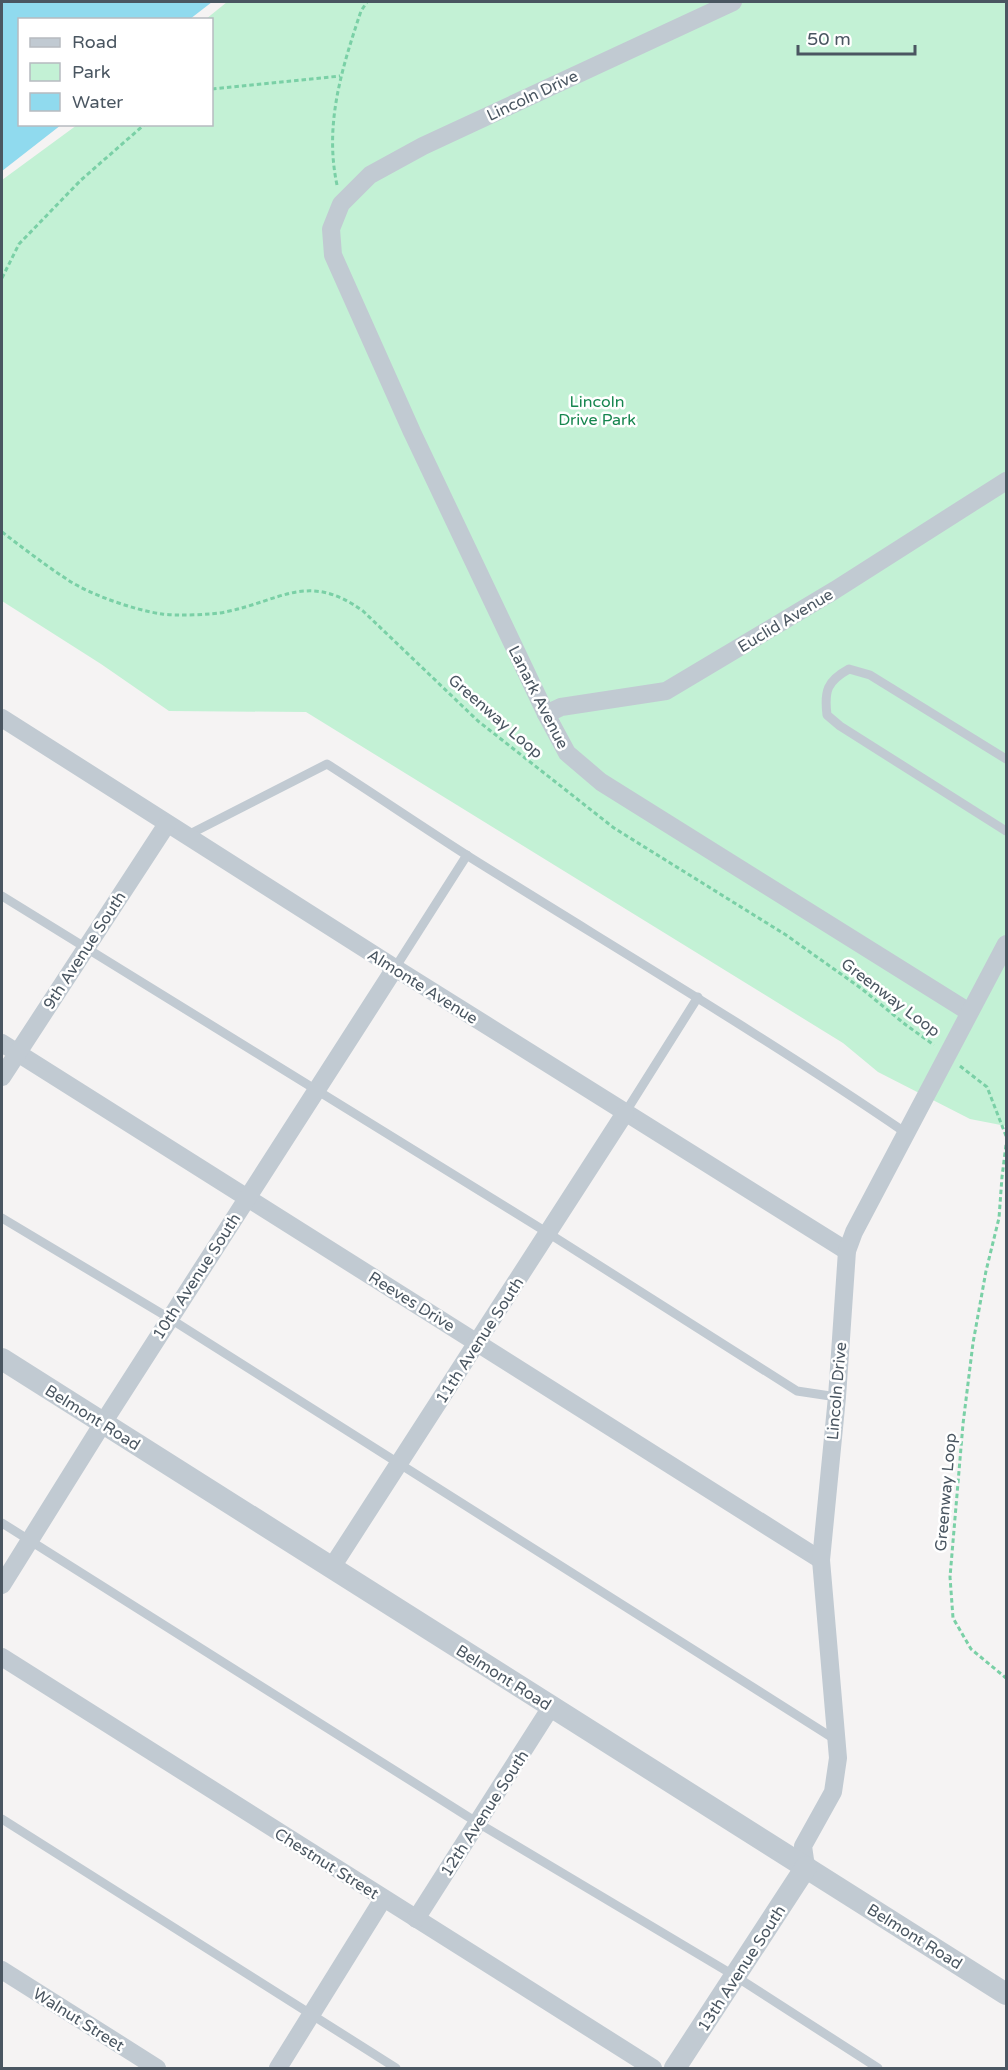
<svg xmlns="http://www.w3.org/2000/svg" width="1008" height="2070" viewBox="0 0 1008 2070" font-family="'Varela Round',sans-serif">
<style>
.green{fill:#c3f1d5}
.water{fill:#90daee}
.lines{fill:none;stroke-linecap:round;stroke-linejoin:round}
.path{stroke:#7ad0a6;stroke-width:3;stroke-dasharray:4.5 3;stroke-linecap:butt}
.service{stroke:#c1cad2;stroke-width:9}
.minor{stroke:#c1cad2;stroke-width:18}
.tertiary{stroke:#c1cad2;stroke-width:22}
.labels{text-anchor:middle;stroke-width:5;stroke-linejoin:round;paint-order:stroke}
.street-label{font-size:16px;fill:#4a5661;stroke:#fff}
.park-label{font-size:16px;fill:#17864f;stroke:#fff}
</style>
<rect width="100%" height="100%" fill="#f5f3f3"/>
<polygon class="green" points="227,2 1006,2 1006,1126 970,1119 878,1072 843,1043 306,712 169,711 101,664 2,601 2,180 77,125 212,124 212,20 206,19"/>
<polygon class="water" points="2,2 212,2 190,19 20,20 20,124 61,125 2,171"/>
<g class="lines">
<g class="path">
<polyline points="212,89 340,76"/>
<path d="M337 185C324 124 342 68 361 11L367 2"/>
<polyline points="2,278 19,244 81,180 145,124"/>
<path d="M2 532C23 548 45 565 68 580 91 595 134 610 162 614 175 616 212 615 225 612 281 601 308 571 363 611L478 721 614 828 786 935 862 989 906 1025 934 1045"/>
<polyline points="960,1066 987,1087 1006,1136"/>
<polyline points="1006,1145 1002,1177 999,1218 986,1271 973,1343 963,1424 950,1577 953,1618 971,1649 1006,1678"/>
</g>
<g class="service">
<path d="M1006 759 870 675 849 669C827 681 824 691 827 715L840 726 1006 831"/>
<path d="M186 836 327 764C374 794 421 826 468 856 615 948 764 1036 906 1133"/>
<polyline points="2,896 548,1233 797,1391 837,1397"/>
<polyline points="395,968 467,855"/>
<polyline points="625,1113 698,997"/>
<polyline points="2,1218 169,1318 836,1740"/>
<polyline points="2,1523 478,1823 735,1976 878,2068"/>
<polyline points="2,1819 396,2068"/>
</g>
<g class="minor">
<polyline points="733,2 423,146 370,175 341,204 331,229 333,255 412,432 546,714 567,753 601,782 969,1012"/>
<polyline points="546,714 561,707 666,691 835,590 1006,481"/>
<polyline points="2,718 395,968 847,1251"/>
<polyline points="2,1043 821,1560"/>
<polyline points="2,1077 167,824"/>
<polyline points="332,1567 625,1113"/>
<polyline points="2,1585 103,1423 395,968"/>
<polyline points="2,1657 653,2068"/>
<polyline points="806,1867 803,1846 833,1792 838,1758 821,1560 837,1397 847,1251 854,1232 1006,944"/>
<polyline points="416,1919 551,1707"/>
<polyline points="2,1970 157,2068"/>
<polyline points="278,2068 383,1899"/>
</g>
<g class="tertiary">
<polyline points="2,1359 1006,1994"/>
<polyline points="675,2068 806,1867"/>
</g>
</g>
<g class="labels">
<g class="street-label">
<text transform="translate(532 95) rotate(-25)" y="6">Lincoln Drive</text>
<text transform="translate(785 620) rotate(-31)" y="6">Euclid Avenue</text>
<text transform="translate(539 697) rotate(63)" y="6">Lanark Avenue</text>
<text transform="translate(496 716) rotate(41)" y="6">Greenway Loop</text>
<text transform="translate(84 950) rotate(-57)" y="6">9th Avenue South</text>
<text transform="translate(423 986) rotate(32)" y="6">Almonte Avenue</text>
<text transform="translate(891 997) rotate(37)" y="6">Greenway Loop</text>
<text transform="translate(196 1276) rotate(-57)" y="6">10th Avenue South</text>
<text transform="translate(412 1301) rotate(32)" y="6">Reeves Drive</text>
<text transform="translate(479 1340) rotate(-57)" y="6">11th Avenue South</text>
<text transform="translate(836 1391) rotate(-85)" y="6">Lincoln Drive</text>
<text transform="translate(93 1417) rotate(32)" y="6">Belmont Road</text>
<text transform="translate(945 1492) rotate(-85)" y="6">Greenway Loop</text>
<text transform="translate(504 1677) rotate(32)" y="6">Belmont Road</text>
<text transform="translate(484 1813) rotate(-57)" y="6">12th Avenue South</text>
<text transform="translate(327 1863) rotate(32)" y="6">Chestnut Street</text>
<text transform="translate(915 1936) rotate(32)" y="6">Belmont Road</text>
<text transform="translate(741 1968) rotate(-57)" y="6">13th Avenue South</text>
<text transform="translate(79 2019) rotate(32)" y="6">Walnut Street</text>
</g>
<g class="park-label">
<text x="597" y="407">Lincoln<tspan x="597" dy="18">Drive Park</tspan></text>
</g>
</g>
<rect width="1008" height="2070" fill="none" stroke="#4a5661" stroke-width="6"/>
<rect x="18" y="18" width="195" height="108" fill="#ffffff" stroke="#b7bbc0" stroke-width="1.5"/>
<rect x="30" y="38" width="30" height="9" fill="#c1cad2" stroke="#b7bbc0" stroke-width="1.5"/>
<text x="72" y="48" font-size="18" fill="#4a5661">Road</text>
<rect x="30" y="63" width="30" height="18" fill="#c3f1d5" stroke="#b7bbc0" stroke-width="1.5"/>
<text x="72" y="78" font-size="18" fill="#4a5661">Park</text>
<rect x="30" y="93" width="30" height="18" fill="#90daee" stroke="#b7bbc0" stroke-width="1.5"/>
<text x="72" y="108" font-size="18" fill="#4a5661">Water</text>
<path d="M798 45v9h117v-9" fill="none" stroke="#4a5661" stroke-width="3"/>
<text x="807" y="45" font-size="18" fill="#4a5661" stroke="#ffffff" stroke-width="4.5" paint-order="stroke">50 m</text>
</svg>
